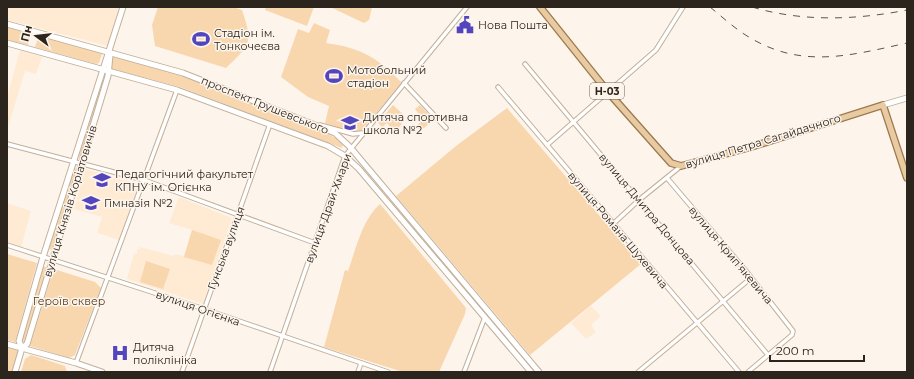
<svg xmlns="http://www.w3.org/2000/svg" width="914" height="379" viewBox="0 0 914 379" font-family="Montserrat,sans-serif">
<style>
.built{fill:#ffebd4}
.green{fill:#f8d6ae}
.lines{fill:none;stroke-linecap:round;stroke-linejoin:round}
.street-casing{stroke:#c2b09a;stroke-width:5.5}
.secondary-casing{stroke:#c2b09a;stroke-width:7}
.primary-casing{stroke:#9c794c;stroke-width:8}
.street{stroke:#fff;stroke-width:3.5}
.secondary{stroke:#fff;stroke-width:5}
.primary{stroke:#e8caa3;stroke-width:5.5}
.rail{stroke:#5d554d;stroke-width:1;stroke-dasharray:7 7;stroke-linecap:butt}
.labels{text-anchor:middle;stroke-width:3;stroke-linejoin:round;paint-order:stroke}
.shield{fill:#fdf5ec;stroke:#6b635b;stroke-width:1}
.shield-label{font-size:10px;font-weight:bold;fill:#2c251d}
.poi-label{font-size:11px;fill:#2c251d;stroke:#fdf5ec;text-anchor:start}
.street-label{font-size:11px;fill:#2c251d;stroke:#fdf5ec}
.park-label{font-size:11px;fill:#50391a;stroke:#fdf5ec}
</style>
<rect width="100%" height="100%" fill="#fdf5ec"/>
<g class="built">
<polygon points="7,7 119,7 108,46 7,20"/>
<polygon points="20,50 42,57 36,74 25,71 7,131 7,97"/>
<polygon points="85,169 139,184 119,240 97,233 102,217 74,209"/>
<polygon points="179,197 232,218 203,304 127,279 134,253 137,254 137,249 139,249 140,247 174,256 175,254 184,256 192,230 169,223"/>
<polygon points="7,203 31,211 21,248 7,244"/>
<polygon points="591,306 601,316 591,325 596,332 586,339 571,323"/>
</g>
<g class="green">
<path d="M158 7H233L242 10C253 43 251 44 226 68L155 46 152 25Z"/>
<polygon points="266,7 314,7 307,26 265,10"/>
<polygon points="330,7 372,7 369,20 364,23"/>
<path d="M314 23 330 30 326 43C361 48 377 57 402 83L360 132 354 133 325 123 329 106 308 97 281 77 298 29 309 33Z"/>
<polygon points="7,27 31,34 28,45 7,40"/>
<polygon points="39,35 99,51 102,54 99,63 96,64 35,47"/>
<polygon points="116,56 182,76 308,123 341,141 343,144 342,148 180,87 112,69 110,65 112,58"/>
<polygon points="101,79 104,80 81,158 78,157"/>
<polygon points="393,105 405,116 400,122 402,124 394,132 387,123 382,127 378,123"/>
<polygon points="420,105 434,120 424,128 418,129 416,126 423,120 415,109"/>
<polygon points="507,108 641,264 530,355 396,196 456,146"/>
<polygon points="74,168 77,169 53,250 48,249"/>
<path d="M380 204 466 308 465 314 439 372H403L324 347 345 270 348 271C356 249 362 220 380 204Z"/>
<polygon points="192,230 221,240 212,265 184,257"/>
<polygon points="7,254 37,263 15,342 7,340"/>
<polygon points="146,261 170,269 163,289 140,282"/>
<polygon points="42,266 48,268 25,342 22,341"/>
<polygon points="57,270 95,282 101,288 75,355 69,358 30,346 53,271"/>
<polygon points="7,344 22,348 15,372 7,372"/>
<polygon points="31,355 65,366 67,372 21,372 25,359"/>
</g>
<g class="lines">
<g class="street-casing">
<g id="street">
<polyline points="525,64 768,355"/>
<polyline points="404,83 446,128"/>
<polyline points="498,87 739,372"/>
<polyline points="320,125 353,134 362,133"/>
<polyline points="7,144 144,180 315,243"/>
<polyline points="547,145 656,50 683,7"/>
<polyline points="667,178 746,271 793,331 792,335 748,372"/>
<polyline points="613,224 639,200 681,166"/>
<polyline points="7,245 204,309 388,372"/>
<polyline points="76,363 177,90"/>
<polyline points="182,372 270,124"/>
<polyline points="270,372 345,156 467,7"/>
<polyline points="358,372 361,363"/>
<polyline points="464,372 485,317"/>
<polyline points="638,372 751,278"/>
</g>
</g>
<g class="secondary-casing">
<g id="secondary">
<polyline points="7,24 183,73 335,133 350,147 539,372"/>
<polyline points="7,43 177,90 328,146 345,156 359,169 531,372"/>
<polyline points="883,105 907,98"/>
<polyline points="7,344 76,363 102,372"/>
<polyline points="22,348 27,344 108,76 110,55"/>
<polyline points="15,372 22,348 19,341 43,257 123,7"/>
</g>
</g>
<g class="primary-casing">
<polyline id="primary" points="540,7 608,92 671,163 681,166 751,147 883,105 907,178"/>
</g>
<use href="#street" class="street"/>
<use href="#secondary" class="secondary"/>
<use href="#primary" class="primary"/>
<g class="rail">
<path d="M710 7C721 16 732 26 744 34 799 70 848 56 907 43"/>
<path d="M752 7C802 22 856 20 907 10"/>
</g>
</g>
<defs>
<g id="civic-bare" transform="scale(1.38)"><path d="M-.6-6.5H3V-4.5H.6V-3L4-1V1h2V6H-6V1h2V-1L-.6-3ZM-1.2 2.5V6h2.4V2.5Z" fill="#5345bd" stroke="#fdf5ec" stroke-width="2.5" paint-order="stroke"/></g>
<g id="stadium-bare" transform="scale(1.38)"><path d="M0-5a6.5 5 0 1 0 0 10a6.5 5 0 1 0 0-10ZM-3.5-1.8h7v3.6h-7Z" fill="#5345bd" stroke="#fdf5ec" stroke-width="2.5" paint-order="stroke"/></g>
<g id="school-bare" transform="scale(1.38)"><path d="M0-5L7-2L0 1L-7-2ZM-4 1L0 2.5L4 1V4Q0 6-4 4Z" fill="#5345bd" stroke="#fdf5ec" stroke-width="2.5" paint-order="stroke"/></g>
<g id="university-bare" transform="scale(1.38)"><path d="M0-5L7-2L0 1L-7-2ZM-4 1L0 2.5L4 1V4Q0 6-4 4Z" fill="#5345bd" stroke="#fdf5ec" stroke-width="2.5" paint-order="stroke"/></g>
<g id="hospital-bare" transform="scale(1.38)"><path d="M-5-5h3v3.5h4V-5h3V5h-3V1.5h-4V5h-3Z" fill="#5345bd" stroke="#fdf5ec" stroke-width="2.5" paint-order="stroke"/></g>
</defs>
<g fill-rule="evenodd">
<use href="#civic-bare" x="465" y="25"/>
<use href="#stadium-bare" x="201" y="39"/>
<use href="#stadium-bare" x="334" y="76"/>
<use href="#school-bare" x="350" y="123"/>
<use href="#university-bare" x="102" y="180"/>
<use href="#school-bare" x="91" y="203"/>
<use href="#hospital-bare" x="120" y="353"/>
</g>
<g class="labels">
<rect class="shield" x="590" y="83" width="34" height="16" rx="3"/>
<g class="shield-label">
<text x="607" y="95">Н-03</text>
</g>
<g class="poi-label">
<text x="478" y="29">Нова Пошта</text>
<text x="214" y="37">Стадіон ім.<tspan x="214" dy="13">Тонкочеєва</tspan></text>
<text x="347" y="74">Мотобольний<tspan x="347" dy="13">стадіон</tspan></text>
<text x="363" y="121">Дитяча спортивна<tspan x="363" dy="13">школа №2</tspan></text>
<text x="115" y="178">Педагогічний факультет<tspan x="115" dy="13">КПНУ ім. Огієнка</tspan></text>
<text x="104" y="207">Гімназія №2</text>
<text x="133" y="351">Дитяча<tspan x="133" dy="13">поліклініка</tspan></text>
</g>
<g class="street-label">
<text transform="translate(265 105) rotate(22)" y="4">проспект Грушевського</text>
<text transform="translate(763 141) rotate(-17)" y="4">вулиця Петра Сагайдачного</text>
<text transform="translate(70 201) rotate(-73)" y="4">вулиця Князів Коріатовичів</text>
<text transform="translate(328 208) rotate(-70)" y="4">вулиця Драй-Хмари</text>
<text transform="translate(647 209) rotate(50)" y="4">вулиця Дмитра Донцова</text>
<text transform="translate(618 230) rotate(50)" y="4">вулиця Романа Шухевича</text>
<text transform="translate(226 248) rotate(-70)" y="4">Гунська вулиця</text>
<text transform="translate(731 255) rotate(50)" y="4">вулиця Крипʼякевича</text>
<text transform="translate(198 308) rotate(19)" y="4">вулиця Огієнка</text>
</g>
<g class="park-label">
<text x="69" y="305">Героїв сквер</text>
</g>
</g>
<rect width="914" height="379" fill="none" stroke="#2c251d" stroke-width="16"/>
<g transform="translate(36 36) rotate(285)" stroke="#fdf5ec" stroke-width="3" paint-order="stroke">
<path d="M0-3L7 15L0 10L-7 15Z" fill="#2c251d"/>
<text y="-6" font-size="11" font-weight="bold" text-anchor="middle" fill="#2c251d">Пн</text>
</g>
<path d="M770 355v6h94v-6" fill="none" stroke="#2c251d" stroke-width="2"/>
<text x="776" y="355" font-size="12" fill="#2c251d" stroke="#fdf5ec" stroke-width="3" paint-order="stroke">200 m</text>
</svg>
